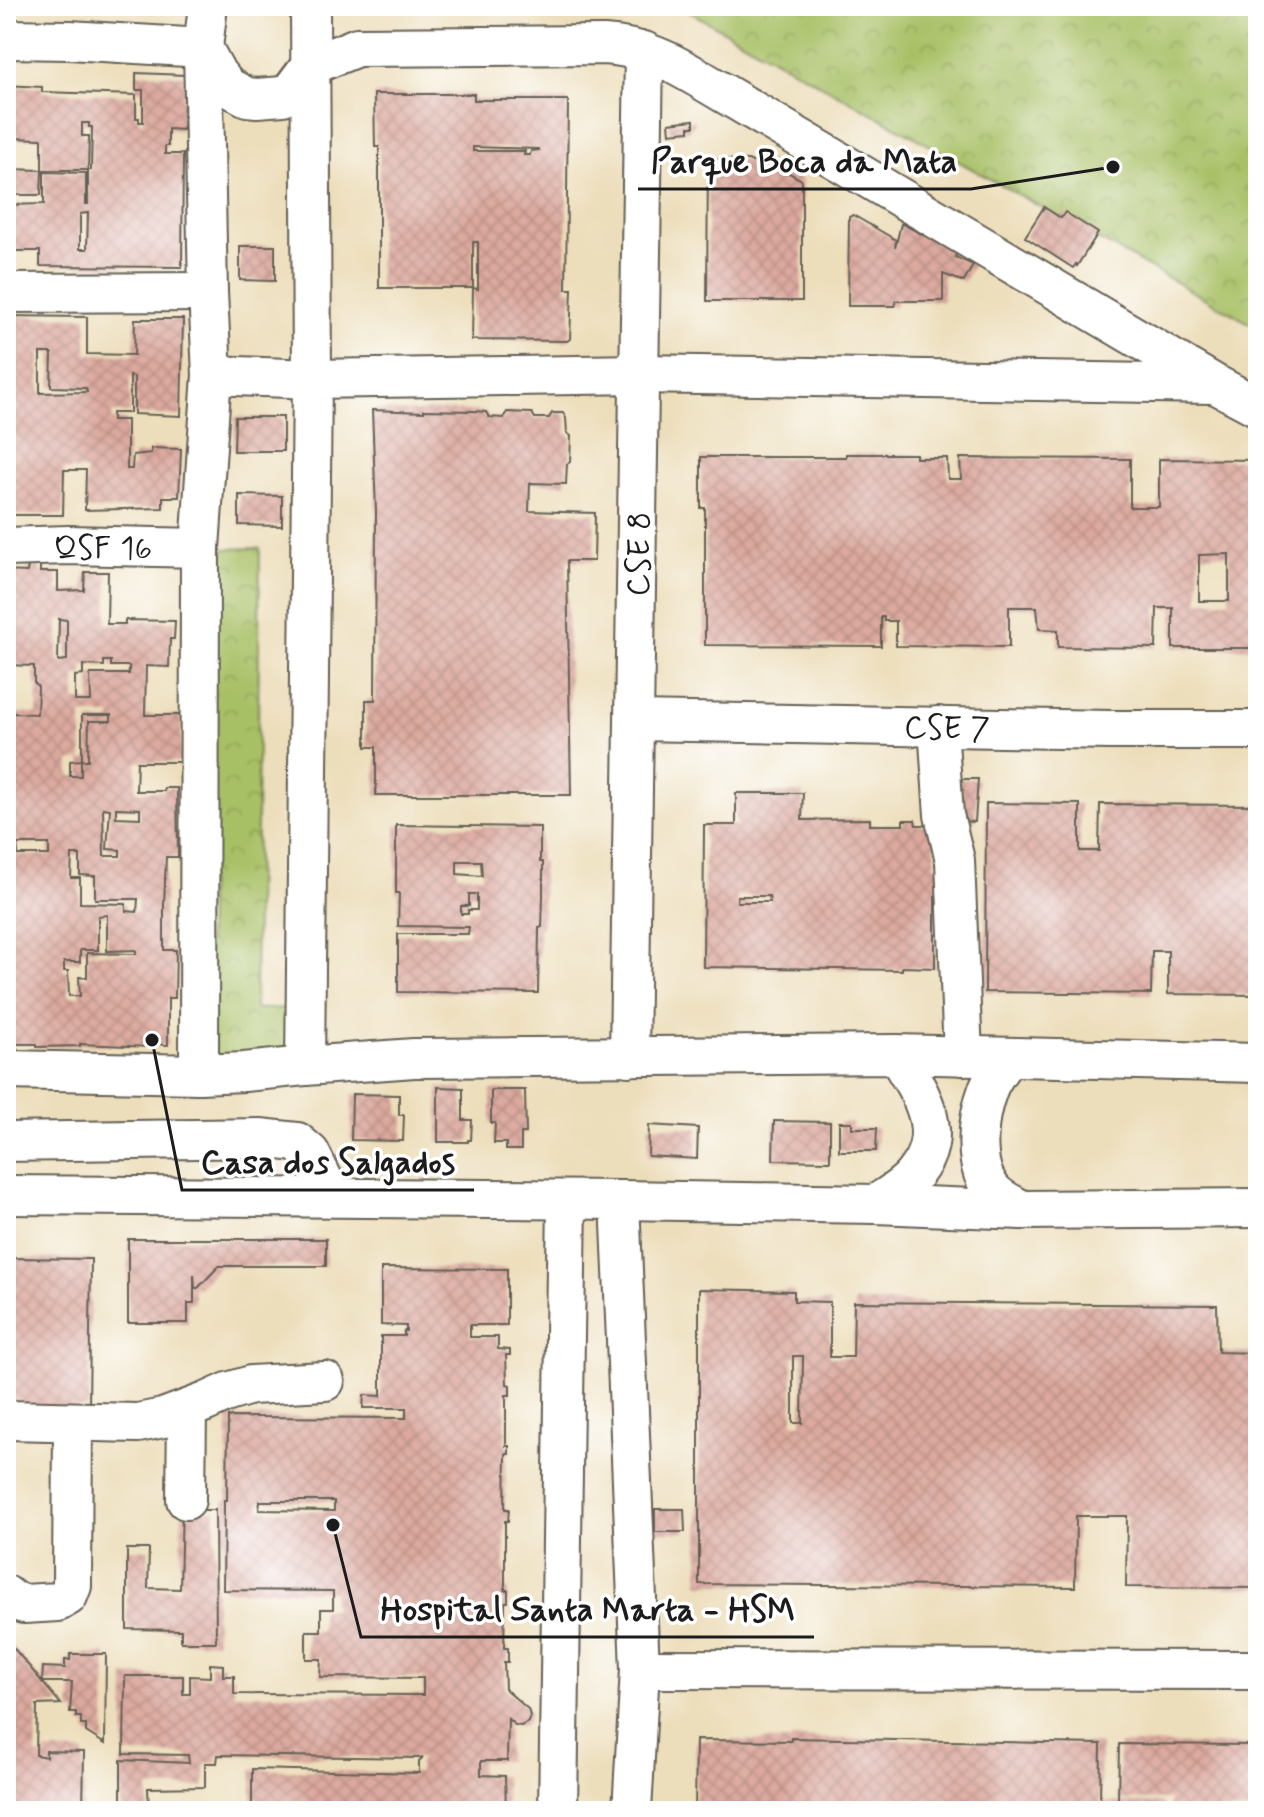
<svg xmlns="http://www.w3.org/2000/svg" width="1264" height="1817" viewBox="0 0 1264 1817" font-family="Mynerve,sans-serif">
<style>
.park{fill:url(#park-crowns);stroke:#626e40;stroke-width:2}
.building{fill:url(#building-cross-hatch);fill-rule:evenodd}
.lines{fill:none;stroke-linecap:round;stroke-linejoin:round}
.minor-casing{stroke:#656054;stroke-width:42}
.minor{stroke:#fff;stroke-width:38}
.labels{text-anchor:middle;stroke-width:7;stroke-linejoin:round;paint-order:stroke}
.street-label{font-size:32px;fill:#1c1c1c;stroke:#fff}
.leader{fill:none;stroke:#1c1c1c;stroke-width:3}
.callout-dot{fill:#1c1c1c;stroke:#fff;stroke-width:3}
.callout-label{font-size:34px;text-anchor:middle;font-weight:bold;fill:#1c1c1c;stroke:#fff;stroke-width:7;stroke-linejoin:round;paint-order:stroke}
</style>
<defs>
<pattern id="park-crowns" width="20" height="18" patternUnits="userSpaceOnUse" patternTransform="scale(2)"><rect width="20" height="18" fill="#a8c065"/><path d="M2 6a3 3 0 1 1 6 0M12 15a3 3 0 1 1 6 0" fill="none" stroke="#90a457"/></pattern>
<pattern id="building-cross-hatch" width="8" height="8" patternUnits="userSpaceOnUse" patternTransform="scale(2)"><rect width="8" height="8" fill="#dca99e"/><path d="M0 0l8 8M0 8l8-8" fill="none" stroke="#bc9188"/></pattern>
</defs>
<rect width="100%" height="100%" fill="#fff"/>
<filter id="ink" filterUnits="userSpaceOnUse"><feTurbulence type="fractalNoise" baseFrequency=".0125" numOctaves="2"/><feDisplacementMap in="SourceGraphic" scale="16" xChannelSelector="R" yChannelSelector="G"/><feConvolveMatrix kernelMatrix="1 2 1 2 8 2 1 2 1" color-interpolation-filters="sRGB"/></filter>
<filter id="wash" filterUnits="userSpaceOnUse"><feTurbulence type="fractalNoise" baseFrequency=".006" numOctaves="4" result="noise"/><feDisplacementMap in="SourceGraphic" scale="32" xChannelSelector="R" yChannelSelector="G"/><feGaussianBlur stdDeviation="1.8" result="paint"/><feColorMatrix in="noise" values="0 0 0 0 0 0 0 0 0 0 0 0 0 0 0 0 0 1.4 0 .05"/><feComposite in="paint" operator="in"/></filter>
<g filter="url(#wash)">
<rect width="100%" height="100%" fill="#eddebb"/>
<g class="park">
<polygon points="679,6 1258,6 1258,328"/>
<polygon points="260,548 255,1009 305,1008 305,1066 205,1073 214,549"/>
</g>
<g id="blocks">
<g class="building">
<path d="M136 73 185 75 183 130 168 129V146H165V154H183L182 267 40 266V251H6V205L44 204V172L86 173V204H88V170H91L92 127H89V123H82V136H89L88 170H42V139L10 138V157L8 166H6V85L42 87V92L136 95V118H139V122H143V90H136ZM88 213 87 249H80V214Z"/>
<path d="M374 94H474V100H568L566 289H572L570 339 567 341 472 340 473 288H379V147H375ZM473 147 538 149 539 150 531 151 530 155H524L525 151H473ZM473 242H478V289L473 288Z"/>
<polygon points="694,120 694,127 689,127 689,131 670,133 669,123"/>
<polygon points="755,154 802,180 802,301 707,301 708,159 748,160 755,163"/>
<polygon points="6,169 42,170 41,195 6,195"/>
<polygon points="1044,207 1061,218 1065,212 1098,233 1077,266 1076,264 1073,268 1025,237"/>
<polygon points="853,215 896,240 895,248 901,224 903,224 957,253 955,257 973,265 964,282 943,274 943,301 896,301 895,306 848,306 849,217"/>
<polygon points="240,246 275,246 275,281 240,280"/>
<path d="M6 316 87 317V354L134 355 135 319H183L181 416 134 414V377L130 376V413H112V420H127V469H132L133 455 151 453V448L181 449 179 497H163V508L85 510 86 470H64L63 515H6ZM40 353H52L51 387 86 388 87 392 40 393Z"/>
<polygon points="372,410 424,412 424,410 473,411 486,412 489,417 503,418 507,412 532,413 535,418 549,418 552,413 563,413 566,418 567,433 571,436 570,462 567,464 566,484 530,483 529,511 595,513 594,561 567,561 571,795 376,795 376,747 366,747 366,700 375,700 376,511"/>
<polygon points="235,417 283,417 283,451 234,451"/>
<path d="M846 454H916V458H947L948 479H961L960 458 1130 459V507H1159V459L1258 460V648H1173V608H1157L1156 648 1058 647V630L1039 629 1037 607H1009V647L896 646V621H884V617H881V646L705 645V508H701V457H846ZM1229 554V601H1199V555Z"/>
<polygon points="239,495 282,496 282,526 239,525"/>
<path d="M28 566H40V572H58V591L84 590 85 572H108L107 624H125V620L175 621 174 639H170L169 667 146 666 145 715H181V762H137L136 791H164V788H177L178 857H166L164 905V950H176L175 998H168V1045L151 1044V1047L80 1044V1046L37 1047V1044H6V760H11L12 713 37 714 38 687 34 682V666L6 665V571L27 572ZM59 619 67 620V660L58 661ZM104 661H111V666H129V674H90L91 701H75V676L83 675V665L104 666ZM82 715H111V721H89L88 760H82ZM81 760V776H70V761ZM103 808 110 809 107 849 120 850V856H104ZM116 808 140 809V818L116 817ZM17 844H49V855H18ZM72 855H80V875L95 876V899H138L137 912 126 911V904L80 903V878H71ZM107 915V951L136 950V954L87 953V977H79L80 996H69L68 971H64V962H80V950H98V916Z"/>
<polygon points="958,779 978,779 975,822 957,821"/>
<path d="M736 793H803L802 820 870 819V825H903V820H915L916 825H940L935 855V865H940V896H935V968L902 967V970L703 967 704 825H736ZM737 896H769L770 902H737Z"/>
<polygon points="986,803 1080,804 1080,851 1099,851 1100,804 1258,805 1258,995 1168,994 1168,951 1152,951 1151,994 985,992"/>
<path d="M396 825 540 827V862H543V895L542 927 539 928 538 993 398 992V934H468L469 927 398 926 399 893H396ZM457 861H481L482 876 457 874ZM469 894H477V910H468V914H461V906H469Z"/>
<polygon points="438,1087 463,1088 463,1120 472,1120 471,1140 468,1140 468,1142 438,1142"/>
<polygon points="491,1090 525,1090 526,1133 521,1133 521,1150 506,1150 506,1143 494,1143 495,1123 491,1123"/>
<polygon points="352,1094 399,1095 399,1115 404,1115 403,1141 351,1140"/>
<polygon points="774,1121 830,1122 830,1161 773,1160"/>
<polygon points="839,1122 852,1122 852,1128 877,1128 876,1151 839,1151"/>
<polygon points="649,1125 698,1128 697,1159 648,1156"/>
<polygon points="128,1239 326,1239 326,1266 219,1266 198,1288 195,1288 194,1274 194,1303 188,1303 188,1323 128,1323"/>
<polygon points="6,1258 91,1259 89,1408 6,1407"/>
<path d="M381 1268 507 1269V1325H470V1337H498V1349L510 1350V1355H506L507 1384 510 1385V1395H506V1446H509V1454H506L505 1509H509L508 1521H505V1590H508V1602H505L504 1648H508V1662H504L505 1689 528 1709 530 1716 528 1722 521 1726 515 1725 508 1719 507 1761H481V1775L505 1776 506 1811H250V1805L252 1804V1769L419 1773V1762L422 1758 218 1755 217 1763H205V1787L148 1788 149 1811H121V1760L189 1763 188 1755 124 1754 125 1676H183V1694H190V1676L210 1677V1664L223 1665V1676H234V1694L423 1695V1678L320 1677 321 1659H306V1631H321V1609H333V1591L223 1590 224 1500H227L228 1417 406 1418V1408H363L364 1395 381 1396V1336H404V1331H406V1326L381 1325ZM260 1501H334V1511L259 1510Z"/>
<path d="M699 1289 794 1291V1301L830 1302V1357H853L854 1302 1217 1305 1218 1352 1258 1353V1588L1126 1587 1127 1516H1076L1075 1587 699 1584ZM793 1356H803L802 1423H793Z"/>
<polygon points="182,1504 188,1510 215,1510 216,1642 181,1642 181,1630 127,1629 127,1549 149,1549 148,1588 180,1589"/>
<polygon points="655,1509 684,1509 685,1532 655,1532"/>
<polygon points="6,1639 61,1704 37,1705 36,1755 46,1757 46,1751 84,1752 83,1811 6,1811 6,1682 10,1682 10,1657 6,1656"/>
<polygon points="70,1654 106,1654 105,1744 86,1732 86,1725 81,1725 81,1717 76,1717 76,1712 70,1712 72,1682 42,1682 43,1667 65,1668 65,1660 70,1660"/>
<polygon points="791,1738 1101,1744 1100,1802 1163,1803 1163,1811 695,1811 696,1740 791,1741"/>
<polygon points="1119,1744 1258,1745 1258,1811 1169,1811 1169,1800 1118,1800"/>
</g>
</g>
</g>
<g filter="url(#ink)">
<use href="#blocks" fill-opacity="0" stroke="#656054" stroke-width="2"/>
<g class="lines">
<g class="minor-casing">
<g id="minor">
<path d="M6 39 69 40 203 48 217 74 228 87 247 97 257 98 283 96 292 90 310 66 357 47 604 45C644 48 666 59 700 79L1215 384 1258 407"/>
<polyline points="6,293 208,292"/>
<polyline points="212,375 312,379 640,374 1212,384"/>
<polyline points="6,547 68,545 200,548"/>
<polyline points="635,721 1110,730 1258,730"/>
<polyline points="938,726 944,815 955,860 963,1056"/>
<polyline points="629,1057 644,51"/>
<path d="M1008 1057C1001 1067 992 1078 988 1089 977 1118 971 1169 995 1193 1002 1200 1014 1205 1022 1210"/>
<polyline points="305,1066 312,379 310,6"/>
<polyline points="6,1070 199,1074 244,1072 305,1066 414,1058 896,1054 1258,1063"/>
<polyline points="199,1074 200,548 212,375 208,292 203,48 208,6"/>
<polyline points="6,1142 260,1138 297,1142 310,1153 332,1197"/>
<polyline points="6,1195 620,1200 876,1204 1022,1210 1258,1208"/>
<polyline points="620,1200 640,1669 632,1811"/>
<path d="M876 1204C889 1195 906 1186 915 1173 948 1132 920 1092 896 1054"/>
<polyline points="6,1420 138,1423 163,1418 206,1402 228,1392 251,1385 325,1381"/>
<polyline points="186,1500 187,1410"/>
<polyline points="6,1595 12,1600 24,1604 58,1602 68,1596 72,1586 73,1422"/>
<polyline points="640,1669 1258,1670"/>
<polyline points="558,1811 567,1200"/>
</g>
</g>
<use href="#minor" class="minor"/>
</g>
</g>
<g class="labels">
<g class="street-label">
<text x="103" y="558">QSF 16</text>
<text transform="translate(638 554) rotate(-89)" y="11">CSE 8</text>
<text transform="translate(947 727) rotate(1)" y="11">CSE 7</text>
</g>
</g>
<path class="leader" d="M1113 167L971 189H638M152 1040L182 1190H474M333 1525L361 1637H814"/>
<g class="callout-dot">
<circle cx="1113" cy="167" r="8"/>
<circle cx="152" cy="1040" r="8"/>
<circle cx="333" cy="1525" r="8"/>
</g>
<g class="callout-label">
<text x="804" y="172">Parque Boca da Mata</text>
<text x="328" y="1173">Casa dos Salgados</text>
<text x="588" y="1620">Hospital Santa Marta - HSM</text>
</g>
<rect width="1264" height="1817" fill="none" stroke="#fff" stroke-width="32"/>
</svg>
